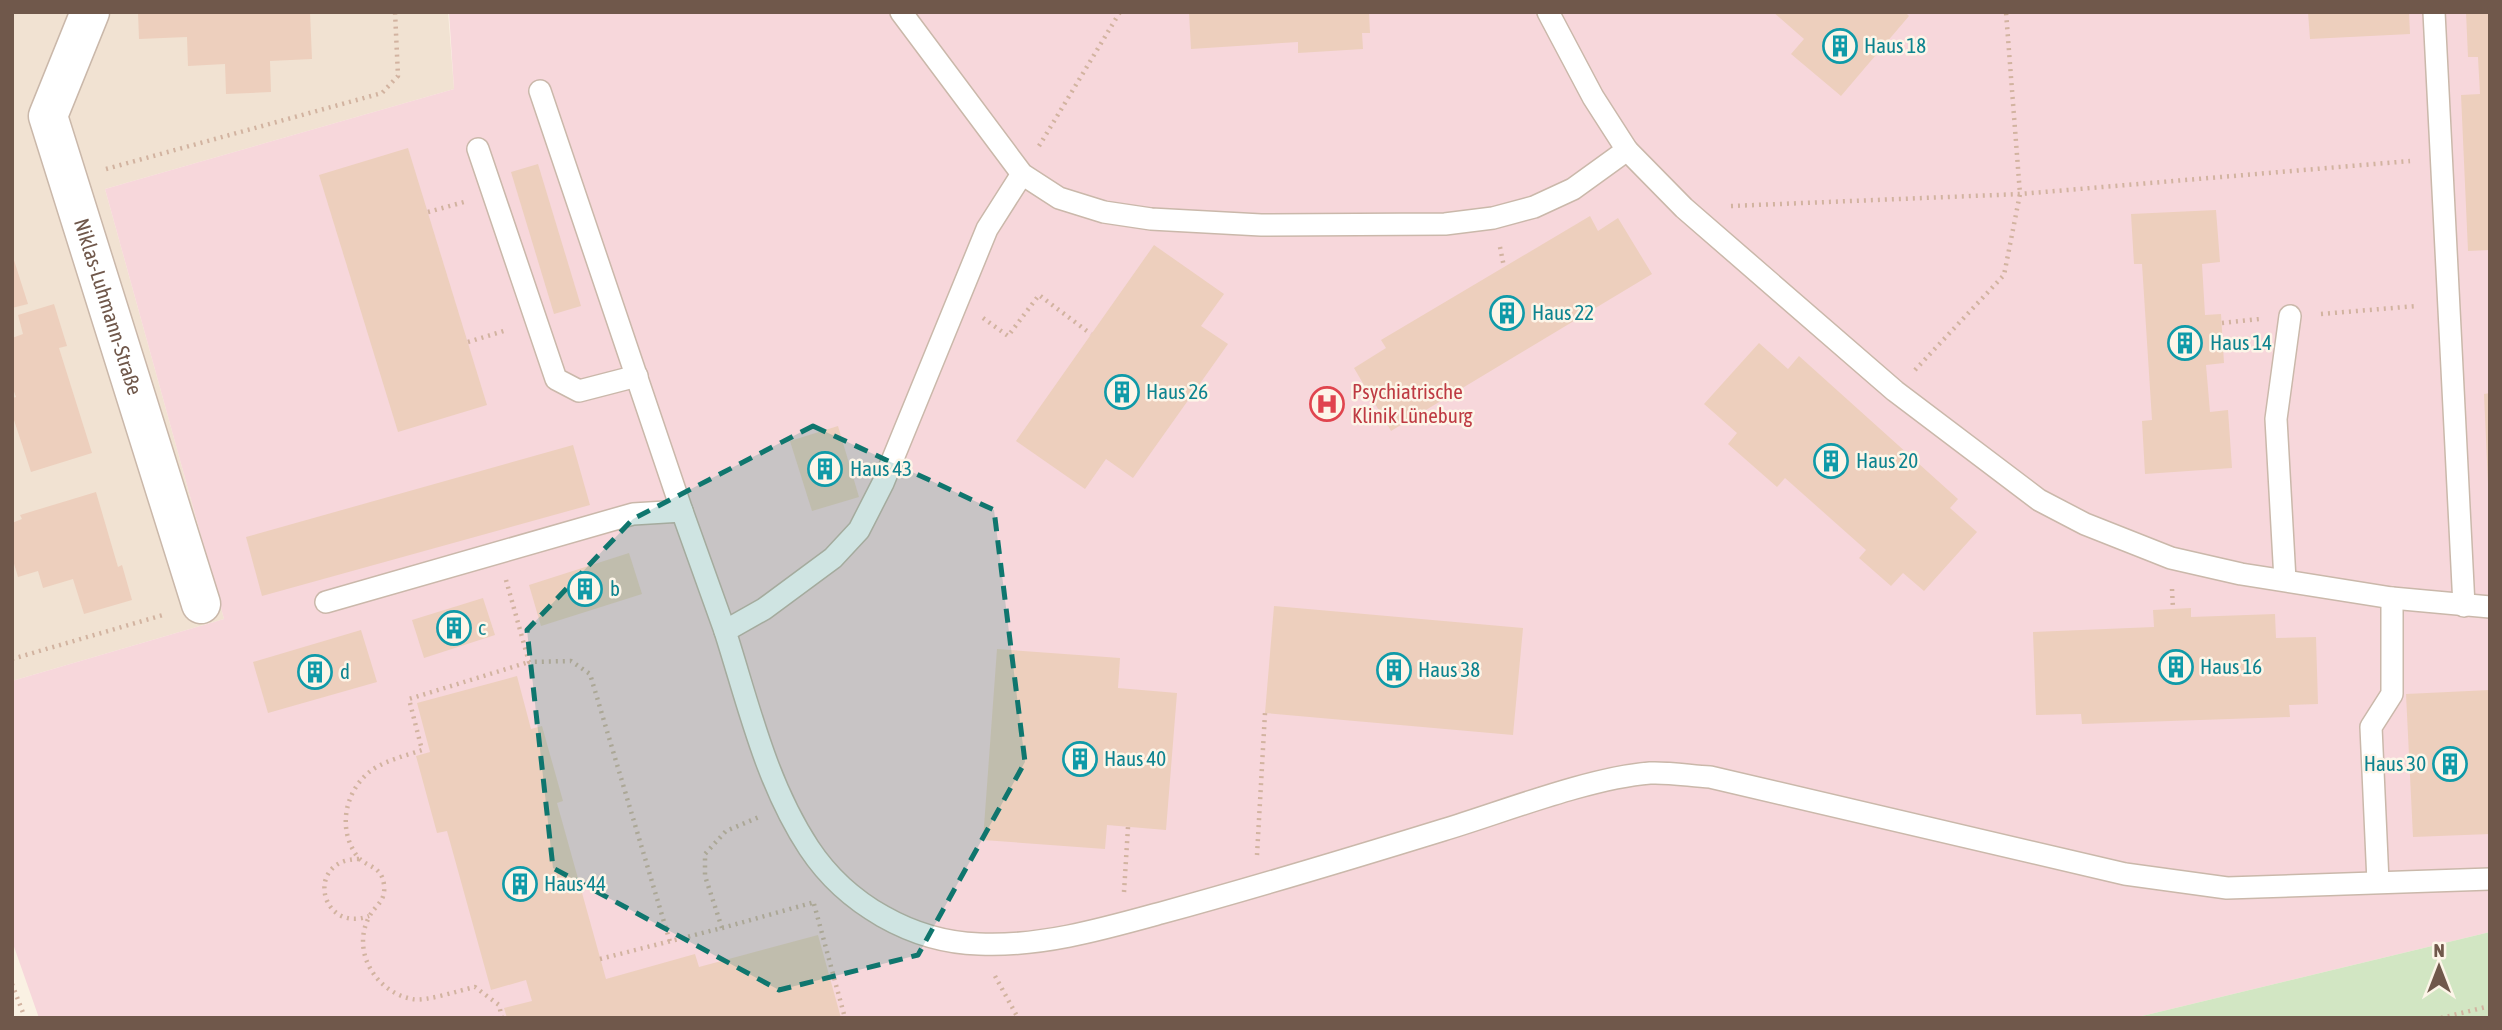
<svg xmlns="http://www.w3.org/2000/svg" width="2502" height="1030" viewBox="0 0 2502 1030" font-family="'Asap Condensed',sans-serif">
<style>
.residential{fill:#f1e2d2}
.medical{fill:#f7d7db}
.green{fill:#d2e6c3}
.building{fill:#edcfbd}
.lines{fill:none;stroke-linecap:round;stroke-linejoin:round}
.lane-casing{stroke:#cab8aa;stroke-width:24}
.street-casing{stroke:#cab8aa;stroke-width:41}
.path{stroke:#d2b3a0;stroke-width:4.5;stroke-dasharray:2 5;stroke-linecap:butt}
.lane{stroke:#fff;stroke-width:21}
.street{stroke:#fff;stroke-width:38}
.marked{fill:#0f766e;fill-opacity:0.2;stroke:#0f766e;stroke-width:5;stroke-dasharray:14 9;stroke-linejoin:round}
.labels{text-anchor:middle;stroke-width:5;stroke-linejoin:round;paint-order:stroke}
.culture-label{font-size:21px;fill:#0d838f;stroke:#fdf5e8;text-anchor:start}
.street-label{font-size:21px;fill:#70584b;stroke:#fdf5e8}
.health-label{font-size:21px;fill:#be3a42;stroke:#fdf5e8;text-anchor:start}
</style>
<rect width="100%" height="100%" fill="#faf1e3"/>
<polygon class="residential" points="12,12 448,12 454,89 105,189 224,619 12,681"/>
<polygon class="medical" points="449,12 2490,12 2490,932 2134,1018 39,1018 12,941 12,681 224,619 105,189 454,89"/>
<polygon class="green" points="2490,932 2490,1018 2134,1018"/>
<g class="building">
<polygon points="138,12 310,12 312,59 270,61 271,92 226,94 225,64 188,66 187,37 139,39"/>
<polygon points="1189,12 1369,12 1370,33 1362,33 1363,49 1298,53 1298,42 1191,49"/>
<polygon points="1773,12 1905,12 1909,16 1841,96 1791,54 1804,39"/>
<polygon points="2308,12 2409,12 2410,34 2310,39"/>
<polygon points="2466,12 2490,12 2490,250 2468,251 2461,95 2480,94 2478,57 2468,57"/>
<polygon points="408,148 487,405 398,432 319,175"/>
<polygon points="538,164 581,306 554,314 511,172"/>
<polygon points="2216,210 2220,262 2202,264 2205,315 2221,314 2224,363 2206,365 2210,412 2228,410 2232,468 2145,474 2142,421 2152,420 2142,264 2134,264 2131,214"/>
<polygon points="1590,216 1598,231 1618,218 1652,274 1391,431 1354,368 1386,348 1381,340"/>
<polygon points="1154,245 1224,294 1201,326 1228,344 1133,478 1106,459 1085,489 1016,441"/>
<polygon points="12,254 28,304 12,308"/>
<polygon points="54,304 67,346 59,348 92,453 31,472 12,414 12,398 16,397 12,386 12,338 23,334 18,315"/>
<polygon points="1759,343 1788,369 1799,356 1958,499 1950,508 1977,532 1924,591 1903,573 1891,586 1859,558 1866,550 1785,478 1777,487 1728,444 1737,433 1704,404"/>
<polygon points="2490,393 2490,484 2488,484 2484,394"/>
<polygon points="838,426 859,497 812,511 790,441"/>
<polygon points="573,445 590,505 262,596 246,537"/>
<polygon points="96,492 118,567 122,565 132,600 84,614 73,579 43,588 38,571 18,577 12,557 12,523 22,519 20,515"/>
<polygon points="629,553 642,594 541,626 529,585"/>
<polygon points="483,598 495,635 424,658 412,620"/>
<polygon points="1274,606 1523,628 1513,735 1265,713"/>
<polygon points="2191,608 2191,617 2275,614 2276,638 2316,637 2318,704 2289,705 2290,717 2082,724 2081,714 2036,715 2033,632 2154,627 2153,610"/>
<polygon points="361,630 377,682 268,713 253,662"/>
<polygon points="997,649 1120,658 1118,688 1177,693 1166,830 1107,825 1105,849 983,840"/>
<polygon points="517,676 531,729 542,726 563,801 557,803 606,979 695,954 699,967 818,935 841,1018 507,1018 504,1008 532,1001 526,980 491,990 447,831 437,833 416,756 430,752 417,703"/>
<polygon points="2490,690 2490,834 2413,837 2406,694"/>
</g>
<g class="lines">
<g class="lane-casing">
<g id="lane">
<polyline points="901,12 1022,174 1059,198 1104,212 1151,219 1261,225 1445,224 1493,218 1534,207 1573,189 1627,150"/>
<polyline points="1548,12 1593,97 1627,150 1684,208 1895,391 2039,500 2085,524 2171,558 2241,574 2392,598 2490,607"/>
<polyline points="2434,12 2464,606"/>
<polyline points="540,91 682,511"/>
<polyline points="478,149 556,379 579,391 637,376"/>
<path d="M1022 174 987 229 883 483 859 530 833 558 764 609 725 631C748 703 766 783 809 848 846 904 912 942 979 944 1040 947 1103 929 1161 913 1256 887 1349 859 1443 830 1503 812 1588 778 1650 773 1669 772 1691 776 1710 777L2125 874 2227 888 2490 879"/>
<polyline points="2285,580 2276,419 2290,316"/>
<polyline points="326,602 633,514 682,511 725,631"/>
<polyline points="2378,882 2371,727 2392,694 2392,598"/>
</g>
</g>
<g class="street-casing">
<g id="street">
<path id="s1" d="M90 12 48 116 201 604"/>
</g>
</g>
<g class="path">
<polyline points="1039,146 1120,12"/>
<polyline points="106,169 382,93 398,76 395,12"/>
<polyline points="1731,206 2020,194 2410,161"/>
<polyline points="428,212 464,202"/>
<polyline points="1500,247 1504,267"/>
<polyline points="2321,314 2417,306"/>
<polyline points="983,318 1008,336 1039,295 1091,334"/>
<polyline points="2222,323 2260,319"/>
<polyline points="468,342 507,330"/>
<polyline points="1915,370 2004,275 2020,194 2006,12"/>
<polyline points="506,580 529,662 571,661 590,674 670,942"/>
<polyline points="2172,589 2173,609"/>
<polyline points="12,659 163,615"/>
<polyline points="1257,855 1265,713"/>
<path d="M359 859C304 859 320 934 369 916"/>
<polyline points="1124,892 1128,827"/>
<polyline points="814,904 845,1018"/>
<polyline points="722,928 815,902"/>
<polyline points="600,959 722,928 705,876 705,854 726,831 759,817"/>
<polyline points="995,976 1018,1018"/>
<polyline points="12,984 25,1018"/>
<path d="M502 1018 499 1005 475 987C460 990 426 1002 412 999 376 992 351 952 369 917 375 905 386 902 384 885 382 865 365 867 357 856 338 830 344 794 368 773 382 761 405 756 422 750L409 699 529 662"/>
<polyline points="2441,1018 2490,1006"/>
</g>
<use href="#lane" class="lane"/>
<use href="#street" class="street"/>
</g>
<path class="marked" d="M813 426 994 510 1025 762 918 955 779 990 553 868 527 630 633 519Z"/>
<defs>
<g id="building-ring" transform="scale(1.75)"><circle r="9.5" fill="#fdf5e8" stroke="#0f9aa8" stroke-width="1.5"/><path d="M-4-6H4V6H1V3H-1V6H-4ZM-2.5-4.3h1.7v1.8h-1.7ZM.8-4.3h1.7v1.8H.8ZM-2.5-1h1.7V.8h-1.7ZM.8-1h1.7V.8H.8Z" fill="#0f9aa8"/></g>
<g id="hospital-ring" transform="scale(1.75)"><circle r="9.5" fill="#fdf5e8" stroke="#e0444e" stroke-width="1.5"/><path d="M-5-5h3v3.5h4V-5h3V5h-3V1.5h-4V5h-3Z" fill="#e0444e"/></g>
</defs>
<g fill-rule="evenodd">
<use href="#building-ring" x="1840" y="46"/>
<use href="#building-ring" x="1507" y="313"/>
<use href="#building-ring" x="2185" y="343"/>
<use href="#building-ring" x="1122" y="392"/>
<use href="#hospital-ring" x="1327" y="404"/>
<use href="#building-ring" x="1831" y="461"/>
<use href="#building-ring" x="825" y="469"/>
<use href="#building-ring" x="585" y="589"/>
<use href="#building-ring" x="454" y="628"/>
<use href="#building-ring" x="2176" y="667"/>
<use href="#building-ring" x="1394" y="670"/>
<use href="#building-ring" x="315" y="672"/>
<use href="#building-ring" x="1080" y="759"/>
<use href="#building-ring" x="2450" y="764"/>
<use href="#building-ring" x="520" y="884"/>
</g>
<g class="labels">
<g class="culture-label">
<text x="1864" y="53">Haus 18</text>
<text x="1532" y="320">Haus 22</text>
<text x="2210" y="350">Haus 14</text>
<text x="1146" y="399">Haus 26</text>
<text x="1856" y="468">Haus 20</text>
<text x="850" y="476">Haus 43</text>
<text x="610" y="596">b</text>
<text x="478" y="635">c</text>
<text x="2200" y="674">Haus 16</text>
<text x="1418" y="677">Haus 38</text>
<text x="340" y="679">d</text>
<text x="1104" y="766">Haus 40</text>
<text x="2426" y="771" text-anchor="end">Haus 30</text>
<text x="544" y="891">Haus 44</text>
</g>
<g class="street-label">
<text dy="7" stroke="none"><textPath href="#s1" startOffset="312">Niklas-Luhmann-Straße</textPath></text>
</g>
<g class="health-label">
<text x="1352" y="399">Psychiatrische<tspan x="1352" dy="24">Klinik Lüneburg</tspan></text>
</g>
</g>
<rect width="2502" height="1030" fill="none" stroke="#70584b" stroke-width="28"/>
<g transform="translate(2439 967)" stroke="#fdf5e8" stroke-width="5" paint-order="stroke">
<path d="M0-5L12 26L0 18L-12 26Z" fill="#70584b"/>
<text y="-10" font-size="19" font-weight="bold" text-anchor="middle" fill="#70584b">N</text>
</g>
</svg>
